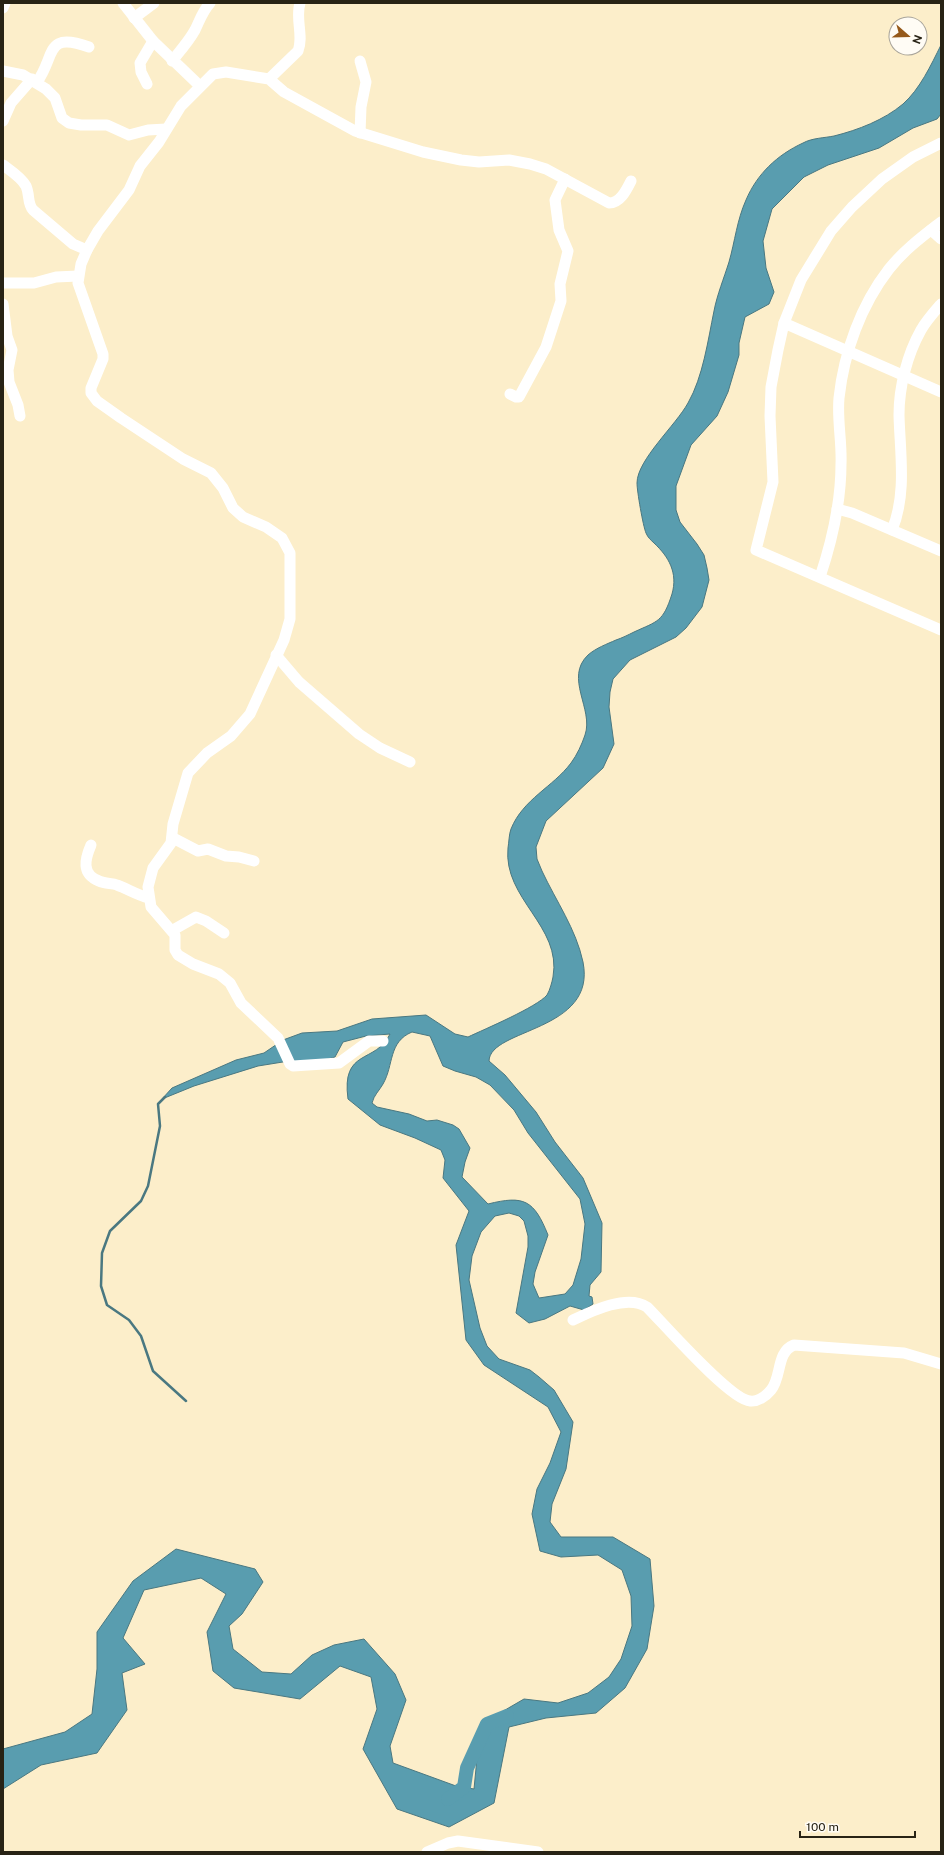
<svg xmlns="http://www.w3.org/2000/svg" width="944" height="1855" viewBox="0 0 944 1855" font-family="'Public Sans',sans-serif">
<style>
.water{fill:#599daf;stroke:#4a7881;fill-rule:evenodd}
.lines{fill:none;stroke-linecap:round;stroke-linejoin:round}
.stream{stroke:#4a7881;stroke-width:2.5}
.river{stroke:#599daf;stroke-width:14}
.minor{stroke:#fff;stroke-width:11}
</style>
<rect width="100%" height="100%" fill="#fceeca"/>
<path class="water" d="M941 45V114L937 119 913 128 879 148 828 165 804 177 772 209 763 241 766 268 774 292 769 304 745 317 739 343V355L728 392 717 416 691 445 676 486V510L680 522 697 544 704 555 707 568 709 580 702 607 686 628 676 637 630 660 613 679 610 692 609 707 614 744 603 768 546 821 536 847 537 859 542 871C556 901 576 929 583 962 597 1032 490 1028 489 1061L505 1075 536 1112 555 1142 583 1178 602 1223 601 1272 590 1285 589 1296 592 1297 593 1304 584 1310 570 1306 545 1319 529 1323 516 1313 528 1247V1236L524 1221 519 1216 509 1213 495 1216 481 1232 472 1256 469 1280 480 1328 487 1346 499 1359 530 1370 539 1377 554 1390 573 1422 566 1469 552 1504 550 1522 561 1537H613L650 1559 654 1606 647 1649 625 1688 596 1713 546 1718 509 1727 494 1803 449 1827 397 1809 363 1749 377 1709 371 1677 340 1666 300 1699 234 1688 213 1671 207 1632 226 1594 201 1578 144 1590 123 1638 145 1664 122 1673 127 1710 97 1753 41 1765 3 1789V1749L65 1732 92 1714 97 1669V1632L133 1581 176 1549 255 1569 263 1582 242 1614 229 1626 233 1649 262 1672 291 1674 312 1655 334 1645 364 1639 395 1674 406 1700 390 1746 393 1763 456 1786 474 1789 478 1748 493 1717 524 1699 558 1703 588 1693 609 1677 621 1659 632 1626 631 1596 622 1570 598 1555 561 1557 540 1551 532 1514 537 1489 550 1463 561 1432 548 1407 484 1365 466 1340 456 1245 469 1211 443 1178 445 1160 441 1150 415 1138 380 1125 348 1099C341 1048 376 1064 390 1034L366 1036 343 1042 335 1057 319 1062 289 1061 258 1066 194 1086 162 1099 172 1088 236 1060 264 1053 283 1040 302 1033 337 1031 372 1019 426 1015 455 1034 468 1037C485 1029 537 1007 547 995 550 990 552 982 553 977 562 926 503 899 508 848 509 842 509 834 511 829 523 799 553 787 571 763 577 755 582 744 585 735 594 709 564 678 588 655 596 648 607 644 616 640 622 638 628 635 634 632 658 621 663 622 672 594 678 573 669 557 654 543 651 540 648 538 646 533 643 526 637 491 637 483 637 460 676 425 688 403 703 377 708 340 714 311 717 295 724 278 729 262 735 241 737 220 746 200 757 174 777 155 803 143 812 138 824 138 834 136 858 130 884 120 903 104 920 89 931 65 941 45ZM412 1032 430 1036 443 1066 455 1071 476 1077 490 1085 514 1110 528 1133 580 1199 585 1224 581 1259 573 1285 565 1294 539 1298 533 1284 535 1272 548 1235C534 1200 524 1195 488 1204L462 1177 465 1162 470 1148 459 1129 453 1125 437 1120 427 1121 409 1114 377 1107 372 1103C374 1095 379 1091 383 1084 394 1065 388 1042 412 1032Z"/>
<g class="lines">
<polyline class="stream" points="165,1097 158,1104 160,1126 148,1186 141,1201 110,1231 102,1253 101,1286 107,1305 129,1320 141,1336 153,1371 186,1401"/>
<polyline class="river" points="448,1799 464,1787 467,1768 487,1724 507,1716"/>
<g class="minor">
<polyline points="123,3 153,41 200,86"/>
<polyline points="3,8 5,3"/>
<polyline points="134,18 154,3"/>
<path d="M172 61C180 51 189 41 195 30 200 20 202 12 210 3"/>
<polyline points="360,61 366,82 361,107 360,133"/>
<polyline points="3,71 23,75 46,89 55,98 62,118 69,123 81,125 107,125 129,135 148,130 166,129"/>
<path d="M269 79 298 51C304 36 295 19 300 3"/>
<path d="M37 82C56 56 44 31 89 47"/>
<polyline points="147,84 141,72 140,63 153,41"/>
<polyline points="3,121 11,103 32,79"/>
<polyline points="941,143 913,157 882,179 852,207 831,231 801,280 784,323 778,350 771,387 770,416 773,482 756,550 941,630"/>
<path d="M3 165C11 171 21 177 26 186 30 195 27 203 33 210L73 244 87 250"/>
<polyline points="931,230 941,239"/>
<polyline points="3,283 34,283 56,277 78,276"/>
<polyline points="3,304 7,336 12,350 8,370 9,382 18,405 20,416"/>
<polyline points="784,323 941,392"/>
<polyline points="510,394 516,397 519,397 546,347 561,301 560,284 568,251 559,230 555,200 565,179"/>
<polyline points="837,509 852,513 941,551"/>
<path d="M892 530C907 494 900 453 899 415 899 387 907 355 921 330 926 321 934 312 941 304"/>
<path d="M820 577C832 541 841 503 841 464 842 442 837 420 839 398 844 352 861 305 889 269 904 250 923 236 941 222"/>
<polyline points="276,655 299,682 359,734 380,748 410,762"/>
<polyline points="173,838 198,851 208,849 226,856 239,857 254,861"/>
<path d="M91 845C85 859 81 874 99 881 105 884 112 883 117 885 128 889 137 895 149 898"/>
<polyline points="173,930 196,917 206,921 224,933"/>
<path d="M383 1041H369L339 1063 293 1066 290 1064 278 1038 241 1003 230 983 219 974 193 964 178 955 175 950V935L151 907 148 887 153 868 171 843 173 824 188 773 207 753 231 736 250 714 284 640 290 619V553L282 538 266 527 243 517 233 508 223 488 211 473 183 459 121 418 97 401 91 393V388L103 359V354L78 283 81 264 87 250 98 231 129 190 140 166 159 142 181 106 213 74 226 72 269 79 284 92 355 131 423 152 461 160 479 162 509 160 530 164 546 169 609 203C620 203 626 191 631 181"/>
<path d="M573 1320C592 1311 627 1294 647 1307 664 1324 730 1400 750 1401 758 1402 766 1396 771 1390 782 1377 776 1352 794 1345L904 1353 941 1364"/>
<polyline points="427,1852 448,1843 458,1841 538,1852"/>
</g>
</g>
<rect width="944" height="1855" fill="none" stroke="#282315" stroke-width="8"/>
<g transform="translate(908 36) rotate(110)"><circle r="19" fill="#fffcf5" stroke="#a9a59b"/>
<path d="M0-3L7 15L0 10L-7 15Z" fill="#95591a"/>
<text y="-6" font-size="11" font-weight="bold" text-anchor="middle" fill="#282315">N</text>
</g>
<path d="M800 1831v6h115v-6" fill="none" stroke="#282315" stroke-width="2"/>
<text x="806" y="1831" font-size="12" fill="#282315" stroke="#fffcf5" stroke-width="3" paint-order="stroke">100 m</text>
</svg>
